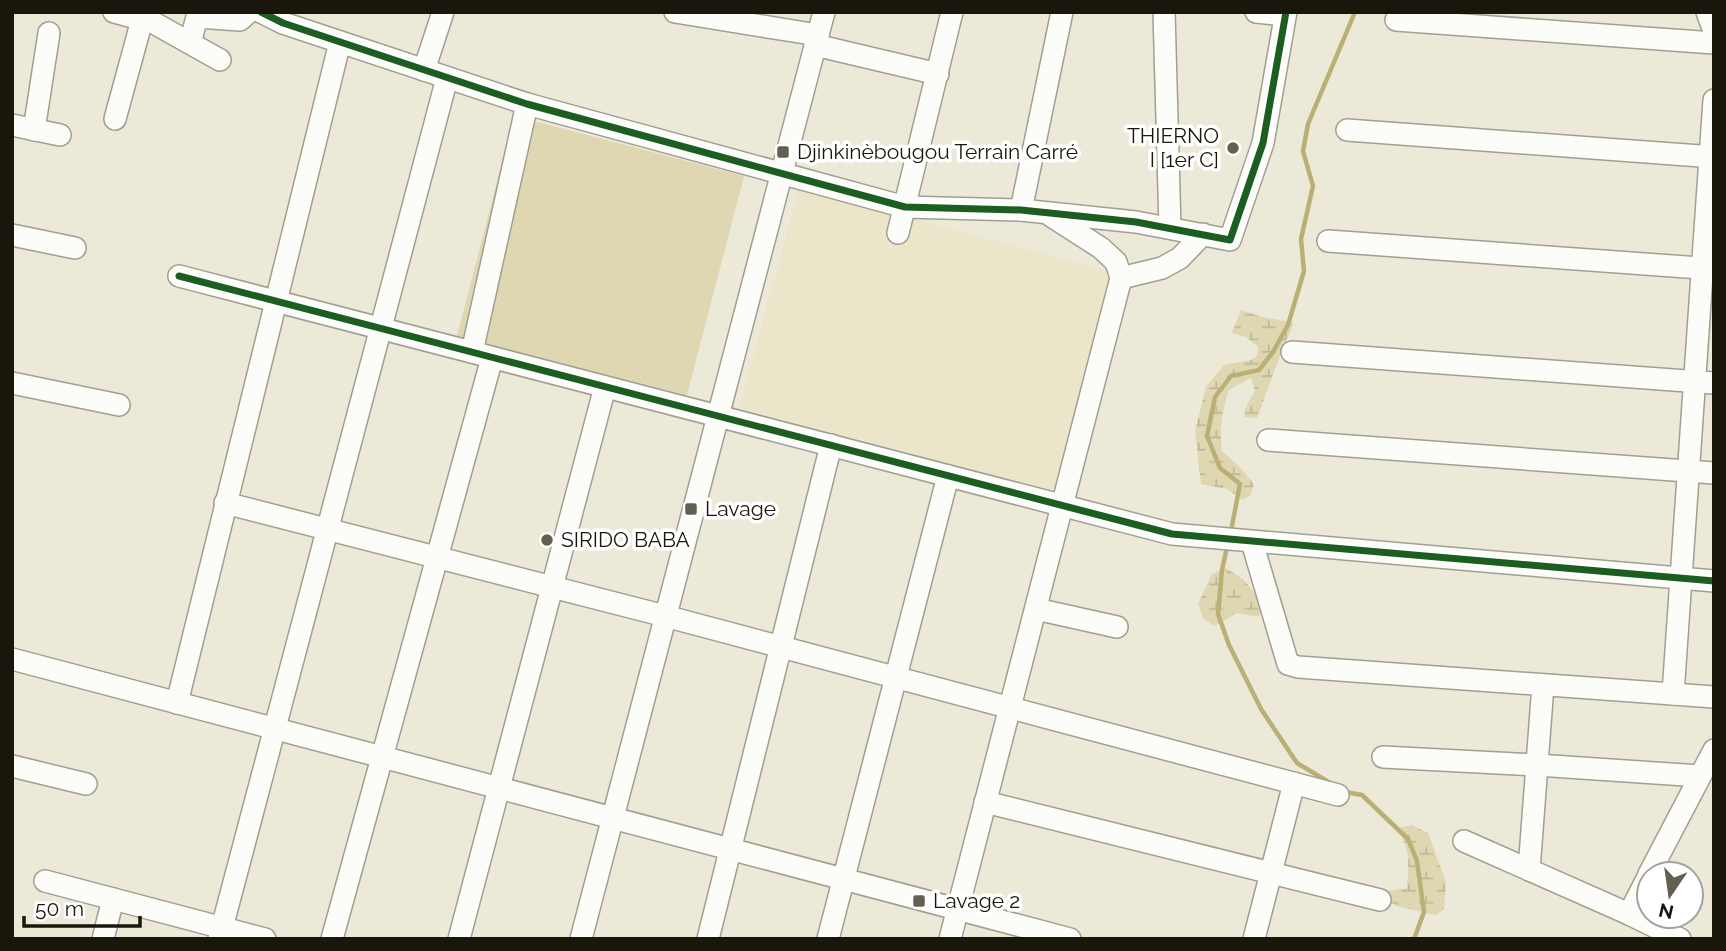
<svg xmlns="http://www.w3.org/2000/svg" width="1726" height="951" viewBox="0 0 1726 951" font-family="Raleway,sans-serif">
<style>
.built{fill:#ebe6c9}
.wetland{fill:url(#wetland-marsh)}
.garden{fill:#ded7b2}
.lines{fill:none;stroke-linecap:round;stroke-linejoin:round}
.stream{stroke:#bab075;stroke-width:4.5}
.minor-casing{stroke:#a19f92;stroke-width:24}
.minor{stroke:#fcfcf9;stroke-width:21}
.cycleway-casing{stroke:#fff;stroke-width:11}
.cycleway{stroke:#1b5e20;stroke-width:7}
.poi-dot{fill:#636053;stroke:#fff;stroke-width:2.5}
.labels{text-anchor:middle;stroke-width:7;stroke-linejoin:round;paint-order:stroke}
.poi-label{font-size:21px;fill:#19170c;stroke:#fff;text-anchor:start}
</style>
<defs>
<pattern id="wetland-marsh" width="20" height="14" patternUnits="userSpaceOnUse" patternTransform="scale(1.75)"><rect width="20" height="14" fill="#ded7b2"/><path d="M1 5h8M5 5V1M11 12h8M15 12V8" fill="none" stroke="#beb898"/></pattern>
</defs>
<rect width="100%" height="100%" fill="#ece9d8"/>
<polygon class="built" points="799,189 1112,272 1054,490 739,408"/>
<g class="wetland">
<path d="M1241 310 1263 317 1294 323 1283 348 1257 418 1244 417 1245 409 1255 390 1251 378 1229 390C1222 411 1219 428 1222 451L1240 467 1254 484 1250 496 1243 500 1227 489 1201 484 1195 431 1206 387 1224 365 1251 360 1257 356 1258 347 1246 337 1232 333Z"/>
<polygon points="1226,568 1244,580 1265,606 1258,617 1237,613 1215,626 1204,619 1198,604 1212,574"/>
<path d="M1412 825 1428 833 1446 882 1444 909 1436 915 1396 906 1387 900 1385 891 1407 888C1409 860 1411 853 1397 828Z"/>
</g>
<polygon class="garden" points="514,116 744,176 687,395 457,336"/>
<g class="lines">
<g class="stream">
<polyline points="1231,531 1240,484 1220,468 1207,436 1215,397 1231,376 1259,370 1273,352 1288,325 1304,271 1301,239 1313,186 1303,151 1308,124 1355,12"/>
<polyline points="1227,547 1222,570 1218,614 1229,645 1261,709 1297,763 1332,784"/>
<polyline points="1345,792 1362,795 1408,839 1417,861 1424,912 1414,939"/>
</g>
<g class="minor-casing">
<g id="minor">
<polyline points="114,12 154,23 220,60"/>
<polyline points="261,12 283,23 527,104 905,207 1021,210 1136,222 1230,240 1263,143 1286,12"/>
<polyline points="675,12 818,35"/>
<polyline points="1164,12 1170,228"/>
<polyline points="1256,12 1284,15"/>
<polyline points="1707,12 1714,31"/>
<polyline points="1396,20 1714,43"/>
<polyline points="190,43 197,17 240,20 249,12"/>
<polyline points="815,45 938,74"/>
<polyline points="424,70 443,12"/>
<polyline points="115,119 142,20"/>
<polyline points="12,125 60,135"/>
<polyline points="34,130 49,33"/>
<polyline points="1347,130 1714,157"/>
<polyline points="1021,210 1062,12"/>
<polyline points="898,233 952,12"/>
<polyline points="12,235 75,248"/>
<polyline points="1328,241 1714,269"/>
<polyline points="179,276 1172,534 1714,581"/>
<polyline points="1121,278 1162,268 1180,258 1203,234"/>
<polyline points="472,352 527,104"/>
<polyline points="1292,352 1714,383"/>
<polyline points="12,383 119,405"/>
<polyline points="1268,440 1714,473"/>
<polyline points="225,503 665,616 1338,795"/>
<polyline points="1252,542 1288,664 1298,667 1714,697"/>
<polyline points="1036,609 1117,627"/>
<polyline points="12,659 1070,939"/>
<polyline points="1673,694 1714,100"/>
<polyline points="177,703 340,42"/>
<polyline points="1383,757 1537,765 1700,776"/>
<polyline points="12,766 86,784"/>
<polyline points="985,802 1380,900"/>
<polyline points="1464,841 1629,914 1680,939"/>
<polyline points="1529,870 1543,685"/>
<polyline points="1649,874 1714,750"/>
<polyline points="45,881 265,939"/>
<polyline points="1629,914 1649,875"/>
<polyline points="103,939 113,899"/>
<polyline points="219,939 447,78"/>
<polyline points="332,939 492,358"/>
<polyline points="459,939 605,387"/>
<polyline points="581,939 824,12"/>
<polyline points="708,939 831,445"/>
<polyline points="828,939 948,476"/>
<polyline points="950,939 1121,278 1116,262 1101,248 1051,216"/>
<polyline points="1254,939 1294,783"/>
</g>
</g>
<use href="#minor" class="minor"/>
<g class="cycleway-casing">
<g id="cycleway">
<polyline points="261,12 283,23 527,104 905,207 1021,210 1136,222 1230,240 1263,143 1286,12"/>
<polyline points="179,276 1172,534 1714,581"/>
</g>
</g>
<use href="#cycleway" class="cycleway"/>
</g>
<g class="poi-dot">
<circle cx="1233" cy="148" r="7"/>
<rect x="776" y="145" width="14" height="14" rx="3.5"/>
<rect x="684" y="502" width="14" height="14" rx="3.5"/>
<circle cx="547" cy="540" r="7"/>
<rect x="912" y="894" width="14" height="14" rx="3.5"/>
</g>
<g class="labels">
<g class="poi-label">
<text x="1219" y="143" text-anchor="end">THIERNO<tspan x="1219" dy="24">I [1er C]</tspan></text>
<text x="797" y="159">Djinkinèbougou Terrain Carré</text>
<text x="705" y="516">Lavage</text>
<text x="561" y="547">SIRIDO BABA</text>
<text x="933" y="908">Lavage 2</text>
</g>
</g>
<rect width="1726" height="951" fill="none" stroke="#19170c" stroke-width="28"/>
<g transform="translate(1670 895) rotate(193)"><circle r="33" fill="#ffffff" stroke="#a3a29e" stroke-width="2"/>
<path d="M0-5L12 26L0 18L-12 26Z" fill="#636053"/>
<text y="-10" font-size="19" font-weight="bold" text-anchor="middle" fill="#19170c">N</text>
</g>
<path d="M24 916v10h116v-10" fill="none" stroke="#19170c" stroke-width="3.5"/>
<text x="35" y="916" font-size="21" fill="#19170c" stroke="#ffffff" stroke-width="5" paint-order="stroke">50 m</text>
</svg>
